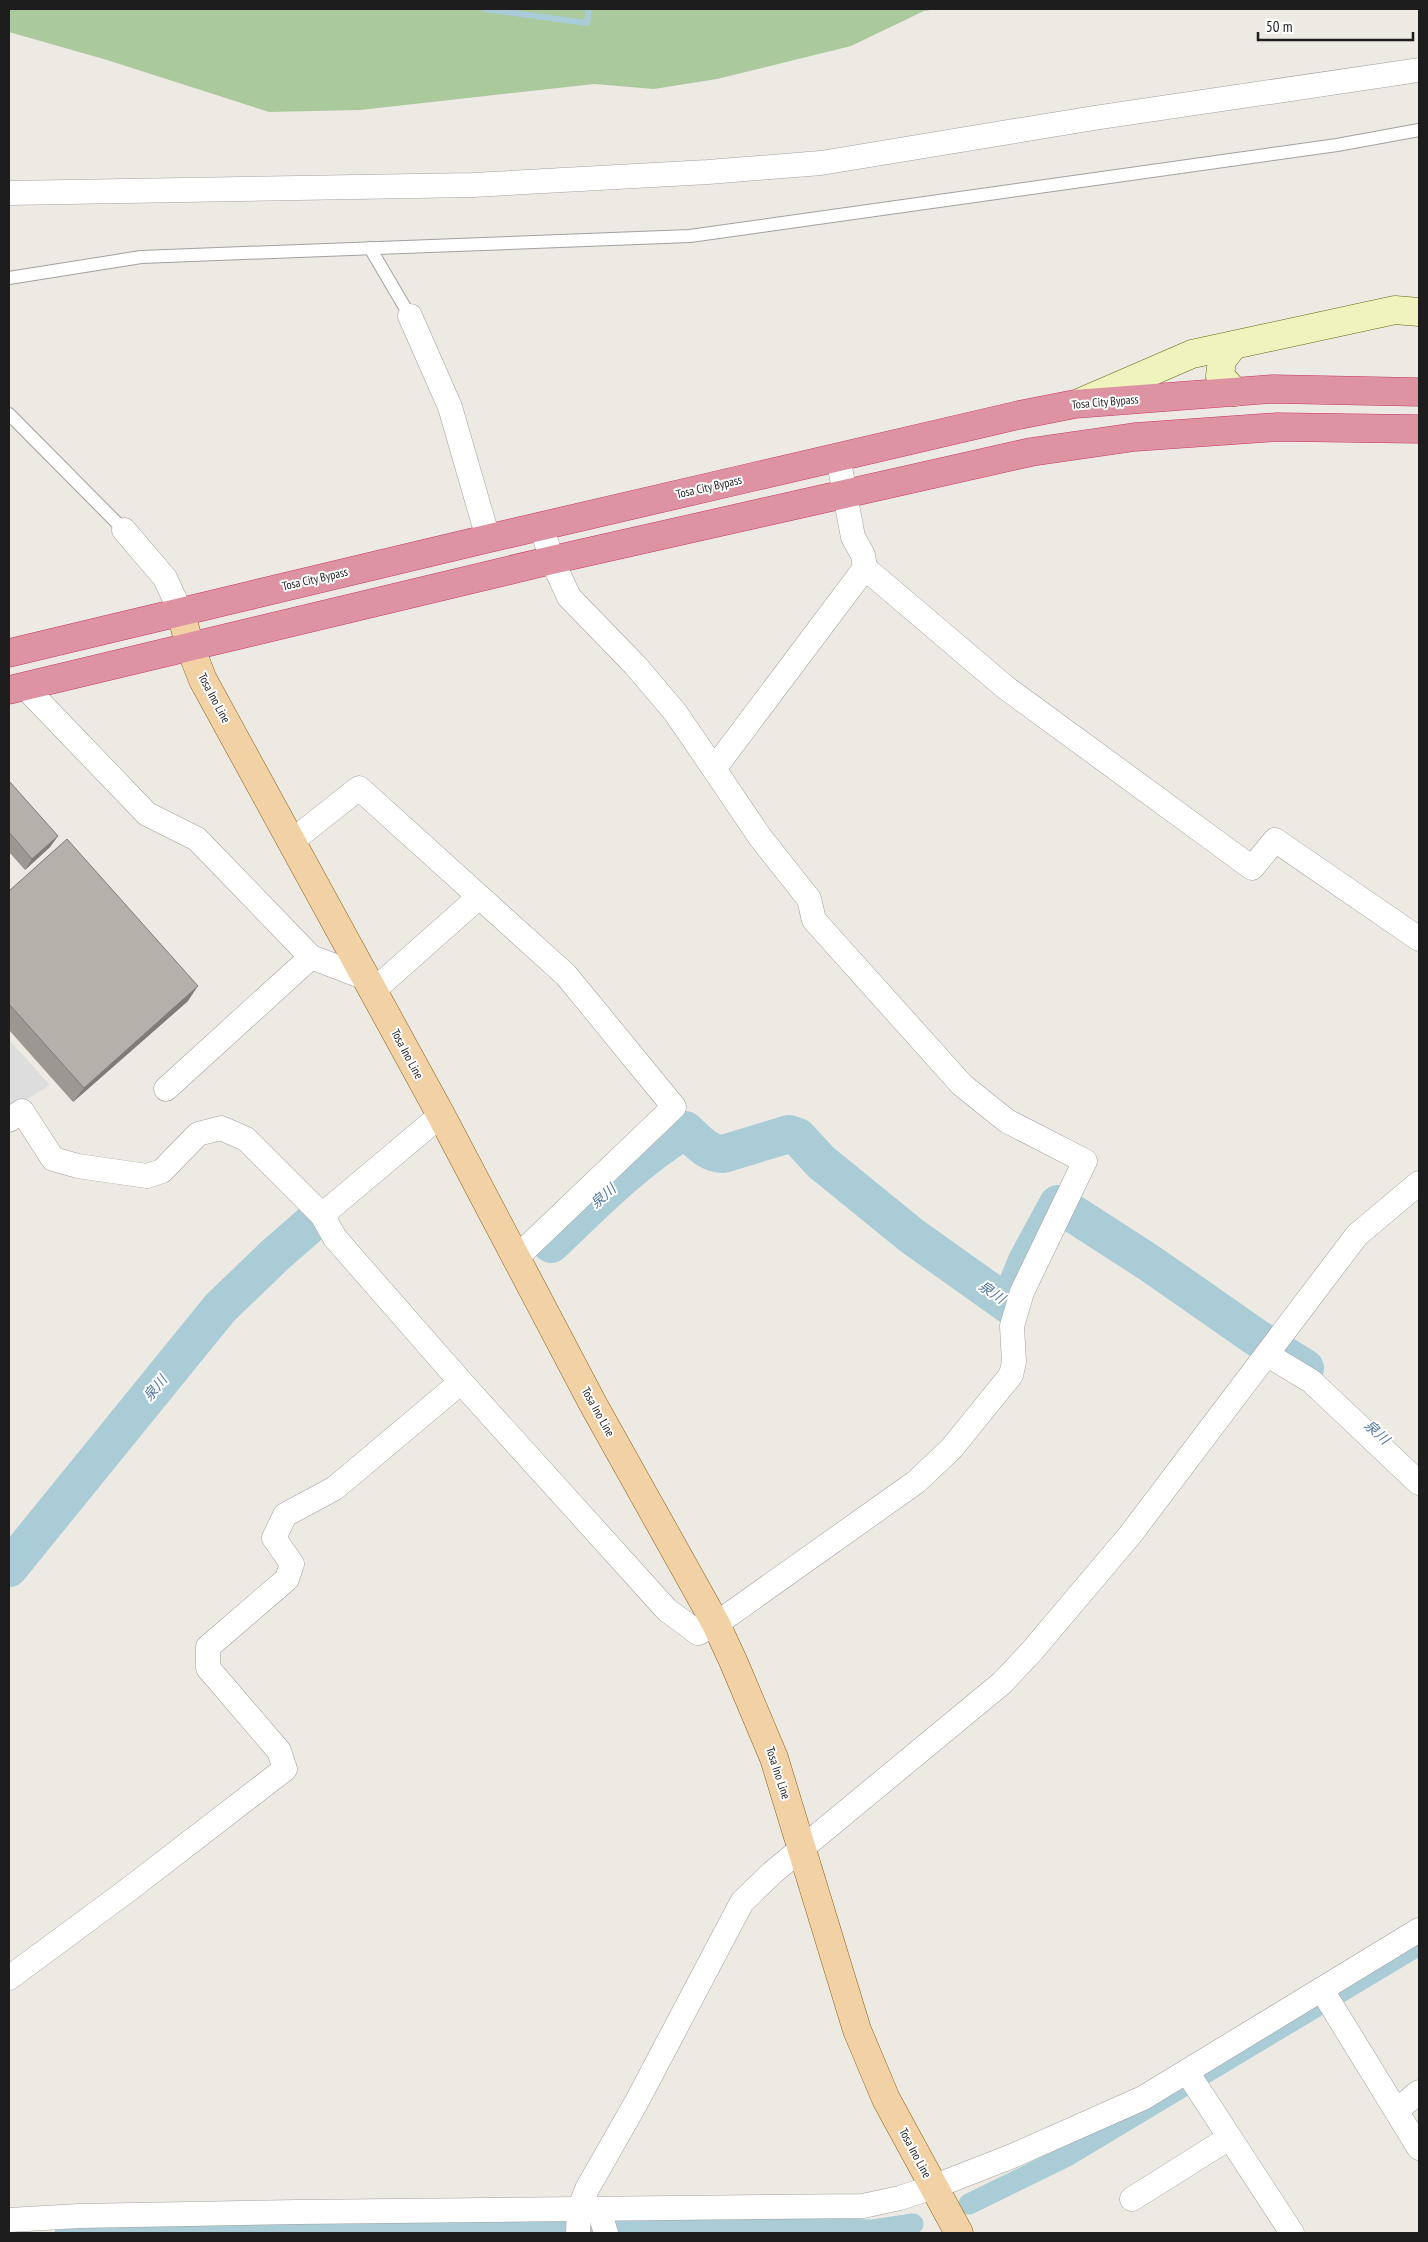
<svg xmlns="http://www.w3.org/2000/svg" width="1428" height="2242" viewBox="0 0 1428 2242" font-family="'PT Sans Narrow','Noto Sans JP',sans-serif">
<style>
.forest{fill:#aac99d}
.parking{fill:#ddd}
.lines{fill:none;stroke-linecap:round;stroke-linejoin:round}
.stream{stroke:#a9ccd7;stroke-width:6}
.canal{stroke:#a9ccd7;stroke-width:21}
.river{stroke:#a9ccd7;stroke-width:38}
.lane-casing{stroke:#a1a1a1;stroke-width:14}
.street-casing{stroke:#a1a1a1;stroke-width:25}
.secondary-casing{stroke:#5f690f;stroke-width:29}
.primary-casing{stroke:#88610f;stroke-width:29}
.highway-casing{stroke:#c73566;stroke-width:29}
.lane{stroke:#fff;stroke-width:12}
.street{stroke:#fff;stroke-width:24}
.secondary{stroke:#f0f3bd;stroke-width:28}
.primary{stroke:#f2d1a4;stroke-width:28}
.highway{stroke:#dd93a1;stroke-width:28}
.wall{fill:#9d9792}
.shaded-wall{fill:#7f7b77}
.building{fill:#b6b0aa;stroke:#7f7b77}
.labels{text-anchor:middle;stroke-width:4;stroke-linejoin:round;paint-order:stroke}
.street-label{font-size:12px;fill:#1d1d1d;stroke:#fff}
.water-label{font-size:14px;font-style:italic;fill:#50769c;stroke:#fff}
</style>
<rect width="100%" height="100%" fill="#edeae4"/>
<polygon class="forest" points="9,9 937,9 924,11 851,46 717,79 654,89 594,84 360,110 269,112 107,60 9,32"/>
<polygon class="parking" points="9,1040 50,1085 9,1110"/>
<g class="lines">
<polyline class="stream" points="485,9 587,23 589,9"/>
<g class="canal">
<polyline points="969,2204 1067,2156 1419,1945"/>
<polyline points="65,2233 147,2230 623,2223 873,2230 913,2224"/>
</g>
<g class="river">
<path d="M551 1244C593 1204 635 1161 685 1130 698 1141 706 1153 723 1154L789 1134 798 1137 821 1162 912 1236 1009 1305 1027 1261 1058 1204 1148 1262 1257 1338 1305 1368"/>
<polyline points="9,1568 220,1308 274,1256 314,1221"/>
</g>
<g class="lane-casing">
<g id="lane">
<polyline points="370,248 410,316"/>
<polyline points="9,278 141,257 690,236 1337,145 1419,130"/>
<polyline points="9,414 124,530"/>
</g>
</g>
<g class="street-casing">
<g id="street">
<polyline points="9,193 473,185 708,172 821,163 1094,118 1419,70"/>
<polyline points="410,316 450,407 488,538"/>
<polyline points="838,457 853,537 863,555 865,568 1005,687 1252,868 1275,840 1419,939"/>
<polyline points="541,526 552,560 569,597 635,665 675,712 714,769 865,568"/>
<polyline points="124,530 165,578 181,613"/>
<polyline points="24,686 147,814 197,839 311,957 366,978"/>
<polyline points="292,841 359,788 566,975 674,1107 516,1258"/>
<polyline points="373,991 479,897"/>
<polyline points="166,1089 311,957"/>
<polyline points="9,1120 22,1111 53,1159 78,1166 147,1176 162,1171 198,1134 221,1128 246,1139 322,1215 335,1238 461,1382 667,1610 698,1633 716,1624 916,1482 951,1449 1011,1375 1014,1362 1012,1326 1022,1292 1085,1161 1007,1121 962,1085 814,920 809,899 760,837 714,769"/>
<polyline points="322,1215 441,1115"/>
<polyline points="1268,1355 1311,1381 1419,1483"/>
<polyline points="9,1978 128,1890 285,1769 279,1751 208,1668 208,1647 287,1579 292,1564 274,1538 285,1515 335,1488 461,1382"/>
<polyline points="1322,1990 1419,2148"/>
<polyline points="1187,2072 1292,2233"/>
<polyline points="1397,2110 1419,2092"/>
<polyline points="1132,2199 1229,2138"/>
<polyline points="599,2210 606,2233"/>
<polyline points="9,2220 79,2216 297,2212 863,2206 900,2198 933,2187 1010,2157 1143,2098 1419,1930"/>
<polyline points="578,2233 579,2210 587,2189 636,2103 742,1902 772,1873 1002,1683 1032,1651 1130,1535 1357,1235 1419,1183"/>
</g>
</g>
<g class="secondary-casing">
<g id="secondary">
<polyline points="1233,346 1222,360 1220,376 1235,392"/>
<polyline points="1081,402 1192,354 1395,310 1419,312"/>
</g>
</g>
<g class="primary-casing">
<polyline id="primary" points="181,613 190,647 203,680 441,1115 593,1404 716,1624 734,1663 774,1758 857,2030 886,2099 959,2233"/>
</g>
<g class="highway-casing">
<g id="highway">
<path d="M9 653C168 616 327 576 486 539 663 497 842 457 1019 415L1075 404 1273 389 1419 392"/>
<polyline points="9,690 552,560 1031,452 1135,437 1277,427 1419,429"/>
</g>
</g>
<use href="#lane" class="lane"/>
<use href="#street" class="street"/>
<use href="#secondary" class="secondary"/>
<use href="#primary" class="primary"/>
<use href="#highway" class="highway"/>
</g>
<g class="wall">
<polygon points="9,781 58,836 50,847 25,870 9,852"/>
<polygon points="9,891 188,1001 73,1102 9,1030"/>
</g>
<g class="shaded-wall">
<polygon points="58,836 50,847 25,870 32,859"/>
<polygon points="198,986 188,1001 73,1102 84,1088"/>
</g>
<g class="building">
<polygon points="9,781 58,836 32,859 9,832"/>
<polygon points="67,839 198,986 84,1088 9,1004 9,891"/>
</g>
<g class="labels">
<g class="street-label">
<text transform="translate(1105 402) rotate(-5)" y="4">Tosa City Bypass</text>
<text transform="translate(709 487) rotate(-13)" y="4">Tosa City Bypass</text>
<text transform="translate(315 579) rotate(-13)" y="4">Tosa City Bypass</text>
<text transform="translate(214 698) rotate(62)" y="4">Tosa Ino Line</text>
<text transform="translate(407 1054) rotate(62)" y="4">Tosa Ino Line</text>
<text transform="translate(598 1412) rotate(61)" y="4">Tosa Ino Line</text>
<text transform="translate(778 1773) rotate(72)" y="4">Tosa Ino Line</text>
<text transform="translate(915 2153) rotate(62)" y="4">Tosa Ino Line</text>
</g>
<g class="water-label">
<text transform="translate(603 1196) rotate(-41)" y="5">泉川</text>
<text transform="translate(992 1292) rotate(34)" y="5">泉川</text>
<text transform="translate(155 1388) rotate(-51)" y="5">泉川</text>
<text transform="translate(1377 1432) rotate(42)" y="5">泉川</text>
</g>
</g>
<rect width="1428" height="2242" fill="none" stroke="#1d1d1d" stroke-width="20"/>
<path d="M1258 32v8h155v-8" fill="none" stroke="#1d1d1d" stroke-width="2.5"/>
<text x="1266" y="32" font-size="15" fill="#1d1d1d" stroke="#ffffff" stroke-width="4" paint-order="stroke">50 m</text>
</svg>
